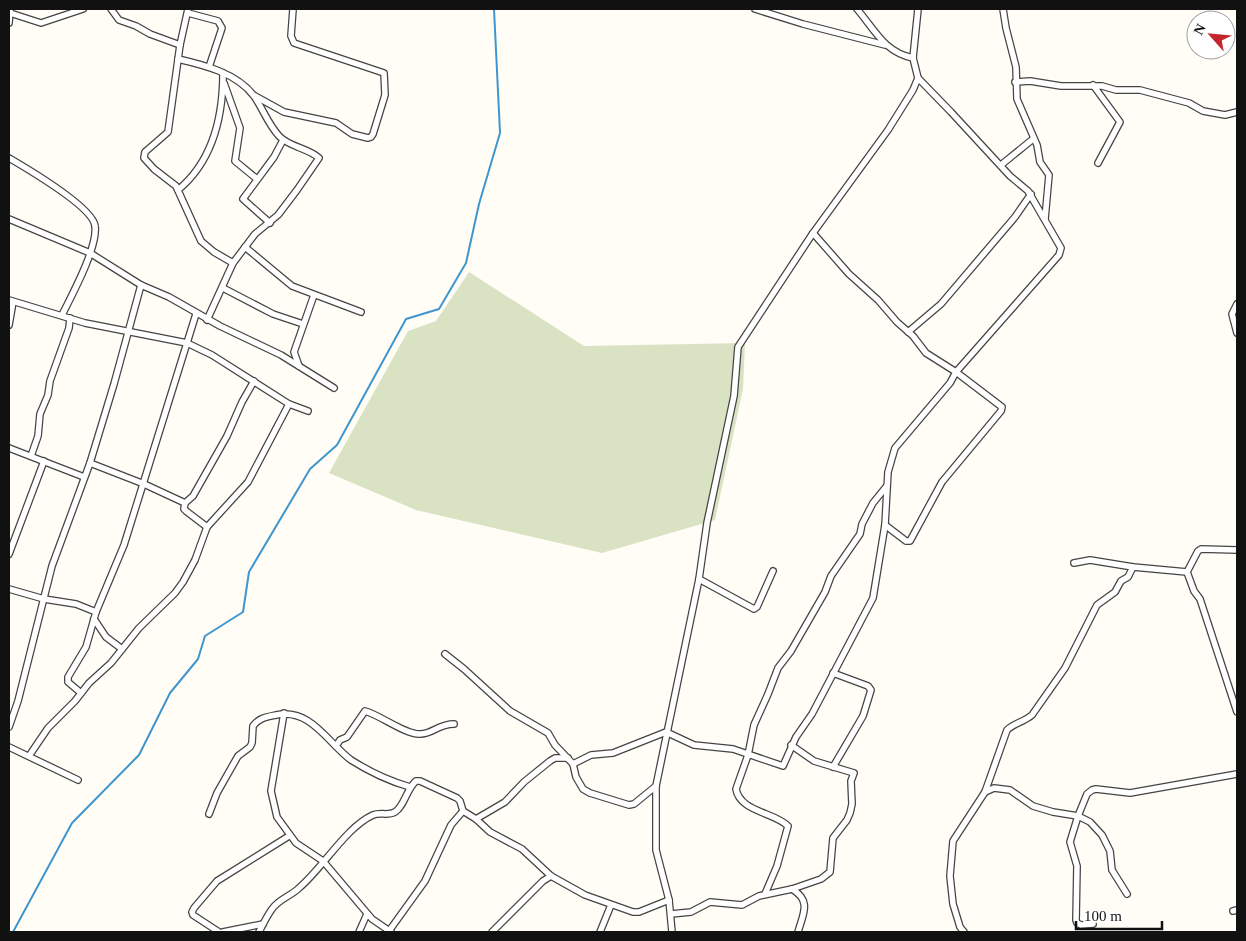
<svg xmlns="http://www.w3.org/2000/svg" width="1246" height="941" viewBox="0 0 1246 941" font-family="'Times New Roman',serif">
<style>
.cemetery{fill:#d9e3c4}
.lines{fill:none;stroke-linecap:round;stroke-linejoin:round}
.stream{stroke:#3f96cf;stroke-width:2}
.street-casing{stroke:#444;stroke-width:8}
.street{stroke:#fff;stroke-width:5.5}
</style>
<rect width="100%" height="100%" fill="#fffdf5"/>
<polygon class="cemetery" points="469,272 584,346 745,343 743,389 715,520 602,553 416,510 329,473 408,331 436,321"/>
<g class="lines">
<polyline class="stream" points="13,932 72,823 139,755 170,693 198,659 205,636 243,612 249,572 310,469 337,445 406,319 439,309 466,263 479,204 500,133 494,9"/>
<g class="street-casing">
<g id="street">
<polyline points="111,9 119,20 136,26 150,34 180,45"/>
<polyline points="188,9 180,45 168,132 145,152 144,158 154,169 176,186 201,241 214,252 233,263"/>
<polyline points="755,9 803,24 885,45"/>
<path d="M857 9C875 30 884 52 913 58"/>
<polyline points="1003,9 1006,28 1016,67 1017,99 1037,145 1040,162 1049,175 1045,219"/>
<polyline points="10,13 41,23 83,9"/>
<polyline points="188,13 218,21 222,28 209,67"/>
<polyline points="9,23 10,10"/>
<path d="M178 59C204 65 237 73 254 96 263 109 268 124 279 136 289 147 308 148 319 158L297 190 278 215 255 234 233 263 207 320"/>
<polyline points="1015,82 1030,81 1061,86 1102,86 1116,90 1140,90 1189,103 1203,111 1225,115 1237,112"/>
<polyline points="224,83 240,128 235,161 257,179"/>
<polyline points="1093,85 1120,122 1098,163"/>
<polyline points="255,96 284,112 336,123 352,134 368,138 371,137 373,134 385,95 384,73 294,43 291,36 293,9"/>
<path d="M9 158C26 168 93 207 95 226 98 247 72 295 62 315"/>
<polyline points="1001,165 1033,139"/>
<path d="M178 190C213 161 223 116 223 73"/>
<polyline points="9,219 90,253 141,285 169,297 220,326 281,355 334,388"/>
<polyline points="270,223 243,199 274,157 283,140"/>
<polyline points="813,233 849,274 878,300 897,322 913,336 926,353 956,372 1002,407 1001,411 942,482 910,541 906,541 885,525"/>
<polyline points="245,247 292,286 361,312"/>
<polyline points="223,288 273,314 303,324"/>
<polyline points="9,300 85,323 187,343 212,355 289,404 308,411"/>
<polyline points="1237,304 1232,314 1237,333"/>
<polyline points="9,325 13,302"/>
<polyline points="908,332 941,304 1015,217 1031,194"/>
<polyline points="299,366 294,352 314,295"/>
<polyline points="9,448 84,477"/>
<polyline points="31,456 38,436 40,414 48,395 50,381 69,328 70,318"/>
<polyline points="90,463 144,484 185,503"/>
<polyline points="207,527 186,511 184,509 185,503 193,496 227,436 242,402 254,381"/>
<polyline points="1237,550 1201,549 1198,551 1187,572 1194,591 1200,599 1237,712"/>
<polyline points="9,554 44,461"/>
<polyline points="1074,563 1090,560 1133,567 1187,572"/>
<polyline points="699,579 754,609 757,607 773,571"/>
<polyline points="9,589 44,599 76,604 96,612"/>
<polyline points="94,619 106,637 122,649"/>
<polyline points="445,654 464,669 510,711 548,733 555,745 573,764 576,777 583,789 590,793 629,805 634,804 656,786"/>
<polyline points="81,693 68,682 68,677 86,647 96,612 124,545 196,314"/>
<polyline points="284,713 271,791 277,817 296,843 323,861 372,919 391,932"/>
<polyline points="9,727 18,701 52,566 90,463 114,384 141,285"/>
<path d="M336 746 340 740 347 737 365 711C380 715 406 735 420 734 433 734 438 724 454 724"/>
<polyline points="9,747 78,780"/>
<polyline points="29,756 48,728 75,701 89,683 111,663 139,628 175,593 183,582 195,560 207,527 248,482 289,404"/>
<polyline points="573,764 591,755 613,753 666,732 694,745 733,749 783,766 796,737 812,714 873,598 885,525 888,472 895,448 950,383 956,372 1059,255 1061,248 1028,191 1010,176 951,112 918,78"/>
<polyline points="833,767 863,716 871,690 868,686 833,673"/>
<polyline points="985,792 994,788 1010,790 1033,806 1053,812 1078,816 1090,822 1102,835 1110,851 1112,870 1127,894"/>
<path d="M209 814 217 793 238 756 250 747 252 743 253 726C259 718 266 717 276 715 311 708 327 742 351 760 370 772 389 781 410 787"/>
<polyline points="476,819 505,802 524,782 550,761 555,758 568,758"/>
<path d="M792 889C812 901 803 914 798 932"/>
<path d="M765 894 777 866 788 826C774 812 740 812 736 789L748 755 754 725 768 694 778 668 791 651 825 592 831 576 860 534 862 524 873 503 886 487"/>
<polyline points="1233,911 1237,910"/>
<polyline points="671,914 691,912 710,902 742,905 759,896 792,889 821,879 830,872 833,838 847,820 850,813 852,804 851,781 854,773 814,761 791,745"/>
<polyline points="1093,924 1081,925 1077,923 1076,920 1077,866 1070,842 1078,816 1087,794 1092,790 1096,789 1130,793 1237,774"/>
<polyline points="389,931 425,881 451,825 463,811"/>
<polyline points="219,932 193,915 192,912 194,908 217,881 289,836"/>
<polyline points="223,932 263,924"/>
<path d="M259 932C263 924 267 916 272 909 279 899 291 896 299 888 322 869 346 827 373 815 380 812 388 816 395 812 404 807 407 788 416 781H420L457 798 460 801 463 811 476 819 490 832 522 849 551 876 585 895 633 912H639L669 900"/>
<polyline points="359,932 367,914"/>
<polyline points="492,932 543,881 551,876"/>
<polyline points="600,932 611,905"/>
<polyline points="672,932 669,900 656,850 656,786 699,579 707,523 734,396 738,347 813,233 888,130 913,90 918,78 913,58 918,9"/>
<path d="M964 932 960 927 953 904 950 876 953 841 985 792 1007 730C1014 723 1024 722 1032 715L1065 668 1097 605 1115 592 1121 581 1128 577 1133 567"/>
</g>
</g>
<use href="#street" class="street"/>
</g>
<rect width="1246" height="941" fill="none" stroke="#111111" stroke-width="20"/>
<g transform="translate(1211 35) rotate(297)"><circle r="24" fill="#ffffff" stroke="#a0a0a0"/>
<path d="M0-4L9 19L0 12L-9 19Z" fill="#c4262e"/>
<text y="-8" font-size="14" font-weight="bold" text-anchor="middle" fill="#111111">N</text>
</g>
<path d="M1076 921v8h86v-8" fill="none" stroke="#111111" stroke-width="2.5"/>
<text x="1084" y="921" font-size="15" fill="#111111" stroke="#ffffff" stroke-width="4" paint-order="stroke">100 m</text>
</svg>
